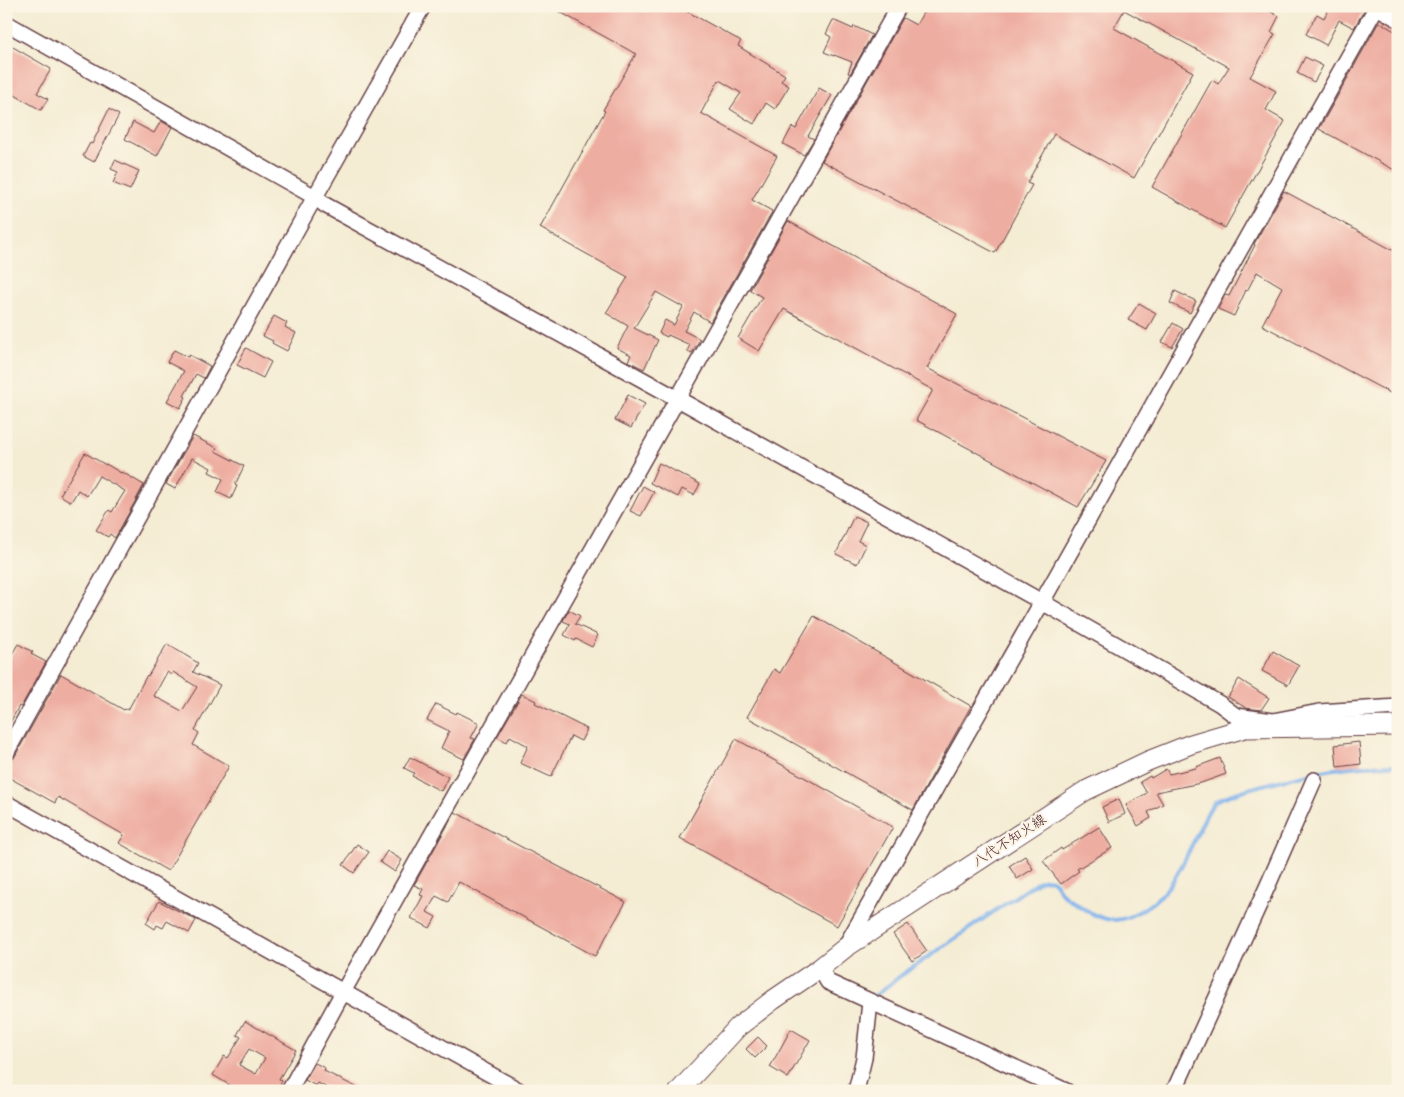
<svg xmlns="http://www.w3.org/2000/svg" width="1404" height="1097" viewBox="0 0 1404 1097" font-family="Delius,'Klee One',sans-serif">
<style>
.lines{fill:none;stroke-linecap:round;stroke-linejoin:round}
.stream{stroke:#80b2ec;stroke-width:4}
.building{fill:#eeada1;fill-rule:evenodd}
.minor-casing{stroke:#643e44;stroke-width:18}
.major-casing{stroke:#643e44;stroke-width:21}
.minor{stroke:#fff;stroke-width:15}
.major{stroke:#fff;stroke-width:19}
.labels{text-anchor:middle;stroke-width:4.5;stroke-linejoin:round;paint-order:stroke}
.street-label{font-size:14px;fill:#4a1f2b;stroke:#fcf5e5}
</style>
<rect width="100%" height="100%" fill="#fcf5e5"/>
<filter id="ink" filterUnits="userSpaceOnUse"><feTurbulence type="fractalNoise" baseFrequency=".02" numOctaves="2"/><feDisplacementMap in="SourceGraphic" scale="10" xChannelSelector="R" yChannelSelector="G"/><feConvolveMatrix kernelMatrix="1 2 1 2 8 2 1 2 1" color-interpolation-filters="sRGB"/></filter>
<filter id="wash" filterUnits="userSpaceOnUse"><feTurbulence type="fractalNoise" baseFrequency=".0096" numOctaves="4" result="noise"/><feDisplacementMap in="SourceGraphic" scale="20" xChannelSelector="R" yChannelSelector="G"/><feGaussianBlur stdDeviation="1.12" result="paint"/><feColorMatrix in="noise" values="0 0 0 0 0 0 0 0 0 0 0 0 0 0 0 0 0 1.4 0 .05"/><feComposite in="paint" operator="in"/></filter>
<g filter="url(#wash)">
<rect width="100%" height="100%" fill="#f4ecd3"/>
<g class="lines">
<path class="stream" d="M872 998 899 977 1037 882C1042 880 1047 878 1052 880 1057 883 1058 888 1061 892 1064 896 1069 899 1073 901 1088 913 1109 926 1128 917 1169 900 1180 870 1198 832 1203 822 1207 811 1214 803 1224 792 1315 772 1334 769 1355 766 1376 765 1398 765"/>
</g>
<g id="blocks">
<g class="building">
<polygon points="549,6 677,6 741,41 738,46 785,75 781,81 789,86 775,109 766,103 754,124 730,109 741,93 719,80 701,113 777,156 752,200 772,211 772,212 710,322 694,312 684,331 700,339 692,353 687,351 690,345 668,335 667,337 659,333 665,320 674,325 683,307 656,292 634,328 658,340 644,369 628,361 631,355 617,348 628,326 606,313 628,277 540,228 605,111 603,110 636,54"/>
<polygon points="927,6 1259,6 1279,16 1271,32 1275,34 1250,77 1276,91 1266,110 1285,121 1225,228 1152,187 1212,80 1218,84 1229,67 1124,10 1114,28 1193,72 1134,178 1054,134 1027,183 1032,185 995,253 822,161 903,18 916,25"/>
<polygon points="1330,6 1366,7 1354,28 1339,20 1326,45 1306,34 1317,14 1324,18"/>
<polygon points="833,20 853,29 854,26 872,35 850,74 848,73 852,62 834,55 834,56 824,52 831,37 826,34"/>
<polygon points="1379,22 1398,33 1398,172 1319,129"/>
<polygon points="6,43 51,69 37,93 48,99 41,110 6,90"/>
<polygon points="1305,57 1323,66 1314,82 1297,73"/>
<polygon points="819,88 832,95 808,136 814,139 804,155 783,144 792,127 796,129"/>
<polygon points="109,109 119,115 94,162 83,156 90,143 92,144"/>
<polygon points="161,121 172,127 157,156 125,139 133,122 154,133"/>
<polygon points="115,160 139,171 130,190 113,183 118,172 111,169"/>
<polygon points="1284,191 1398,253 1398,383 1392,394 1262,325 1282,287 1257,272 1247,291 1246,290 1234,316 1218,309 1225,295 1229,296 1255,245 1254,244"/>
<polygon points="788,221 957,314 927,368 1106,461 1078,507 916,420 933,390 784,309 759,351 738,338 762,297 750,290"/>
<polygon points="1175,291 1196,301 1190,313 1170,303"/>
<polygon points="1139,303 1156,313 1147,330 1128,320"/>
<polygon points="274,316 287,323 285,327 296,333 287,351 272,343 273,341 263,336"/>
<polygon points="1173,323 1183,329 1172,347 1162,342"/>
<polygon points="246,348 271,362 263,378 237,365"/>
<polygon points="174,350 188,357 189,355 210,366 204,378 196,374 184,396 186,397 180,408 167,401 184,371 167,362"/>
<polygon points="628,395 645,404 631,428 615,420"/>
<polygon points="193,436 217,448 215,451 244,466 235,485 237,486 231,499 217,492 223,479 209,472 211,468 192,458 175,489 166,484"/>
<polygon points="85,453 106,465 106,464 121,473 122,472 144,485 115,538 110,534 108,537 96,530 109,510 112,512 125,491 99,476 87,496 78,490 71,502 60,495"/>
<polygon points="659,463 700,484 694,495 682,489 678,497 650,483"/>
<polygon points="643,486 654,492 641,516 630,511"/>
<polygon points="854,516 867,522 858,541 866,545 857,564 836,554"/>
<polygon points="569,610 580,616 575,624 598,635 592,647 576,639 575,641 564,635 570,624 563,621"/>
<polygon points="814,616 971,706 913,810 747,717 774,669 780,673"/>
<polygon points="18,644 33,652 31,654 46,662 21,707 19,706 6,730 6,664"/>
<path d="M167 644 198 663 193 672 220 685 195 730 199 733 193 745 229 766 168 871 119 843 124 835 58 797 55 803 6 776V767L10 761 14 758 61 674 124 710 125 709 128 710 147 675 148 676ZM167 672 171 675 173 672 197 687 182 711 154 696Z"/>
<polygon points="1273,651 1299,666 1288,685 1262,671"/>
<polygon points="1239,679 1269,698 1261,710 1246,708 1228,697"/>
<polygon points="522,694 536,701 535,703 587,729 581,741 571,736 551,777 520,763 528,746 510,736 507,742 497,737"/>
<polygon points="436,704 456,714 457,712 479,723 471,738 475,739 464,759 441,748 449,731 427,720"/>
<polygon points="736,739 893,827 837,926 680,838"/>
<polygon points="1359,742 1361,764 1337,767 1335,745"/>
<polygon points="410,757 448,777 441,791 412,776 414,773 404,768"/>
<polygon points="1220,758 1226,774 1201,783 1156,792 1163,804 1148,812 1151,818 1138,826 1126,805 1147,793 1140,782 1150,776 1151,778 1166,769 1169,774 1196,768 1196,767"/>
<polygon points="1119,799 1125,814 1109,822 1102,807"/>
<polygon points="455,812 626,902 595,956 459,882 448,902 436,896 427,912 436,917 430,928 411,918 423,896 420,895 423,889 414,885"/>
<polygon points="1099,827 1112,848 1077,869 1079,871 1061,884 1043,861 1061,848 1062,850"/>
<polygon points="357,844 369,852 354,873 343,865"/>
<polygon points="387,851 402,860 395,872 380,862"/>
<polygon points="1025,856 1033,869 1017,879 1009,866"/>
<polygon points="159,901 196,920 189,933 167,921 163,928 157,925 155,929 146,923"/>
<polygon points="908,924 927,951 912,961 893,934"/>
<path d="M245 1021 296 1050 279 1079 282 1081 276 1091H239L213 1075 224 1056 228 1058 241 1037 237 1035ZM249 1049 265 1058 256 1074 239 1065Z"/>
<polygon points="791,1029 810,1040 788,1078 770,1067"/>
<polygon points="758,1037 767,1046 755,1058 746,1049"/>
<polygon points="315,1063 325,1068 324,1071 364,1091 333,1091 318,1083 316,1086 305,1080"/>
</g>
</g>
</g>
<g filter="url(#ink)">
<use href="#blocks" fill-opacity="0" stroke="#643e44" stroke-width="1"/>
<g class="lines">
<g class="minor-casing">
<g id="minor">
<polyline points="1375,6 1398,19"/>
<polyline points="6,23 315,197 325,205 678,399 1042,602 1220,704 1236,716 1245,728"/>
<polyline points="1236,716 1273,721 1319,712 1398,707"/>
<polyline points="6,753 307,211 423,6"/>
<polyline points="6,803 520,1091"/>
<polyline points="845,947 1042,602 1377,6"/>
<polyline points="820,968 828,982 1066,1091"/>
<polyline points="289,1091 343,992 899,6"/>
<polyline points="856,1091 864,1058 870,1002"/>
<polyline points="1174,1091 1268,885 1314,780"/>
</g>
</g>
<g class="major-casing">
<polyline id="major" points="679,1091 738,1027 773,1000 820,968 845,948 1085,791 1148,761 1191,744 1245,728 1398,726"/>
</g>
<use href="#minor" class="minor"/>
<use href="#major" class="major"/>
</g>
</g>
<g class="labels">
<g class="street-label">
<text transform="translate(1009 840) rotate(-33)" y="5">八代不知火線</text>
</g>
</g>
<rect width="1404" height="1097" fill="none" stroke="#fcf5e5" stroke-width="25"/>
</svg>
